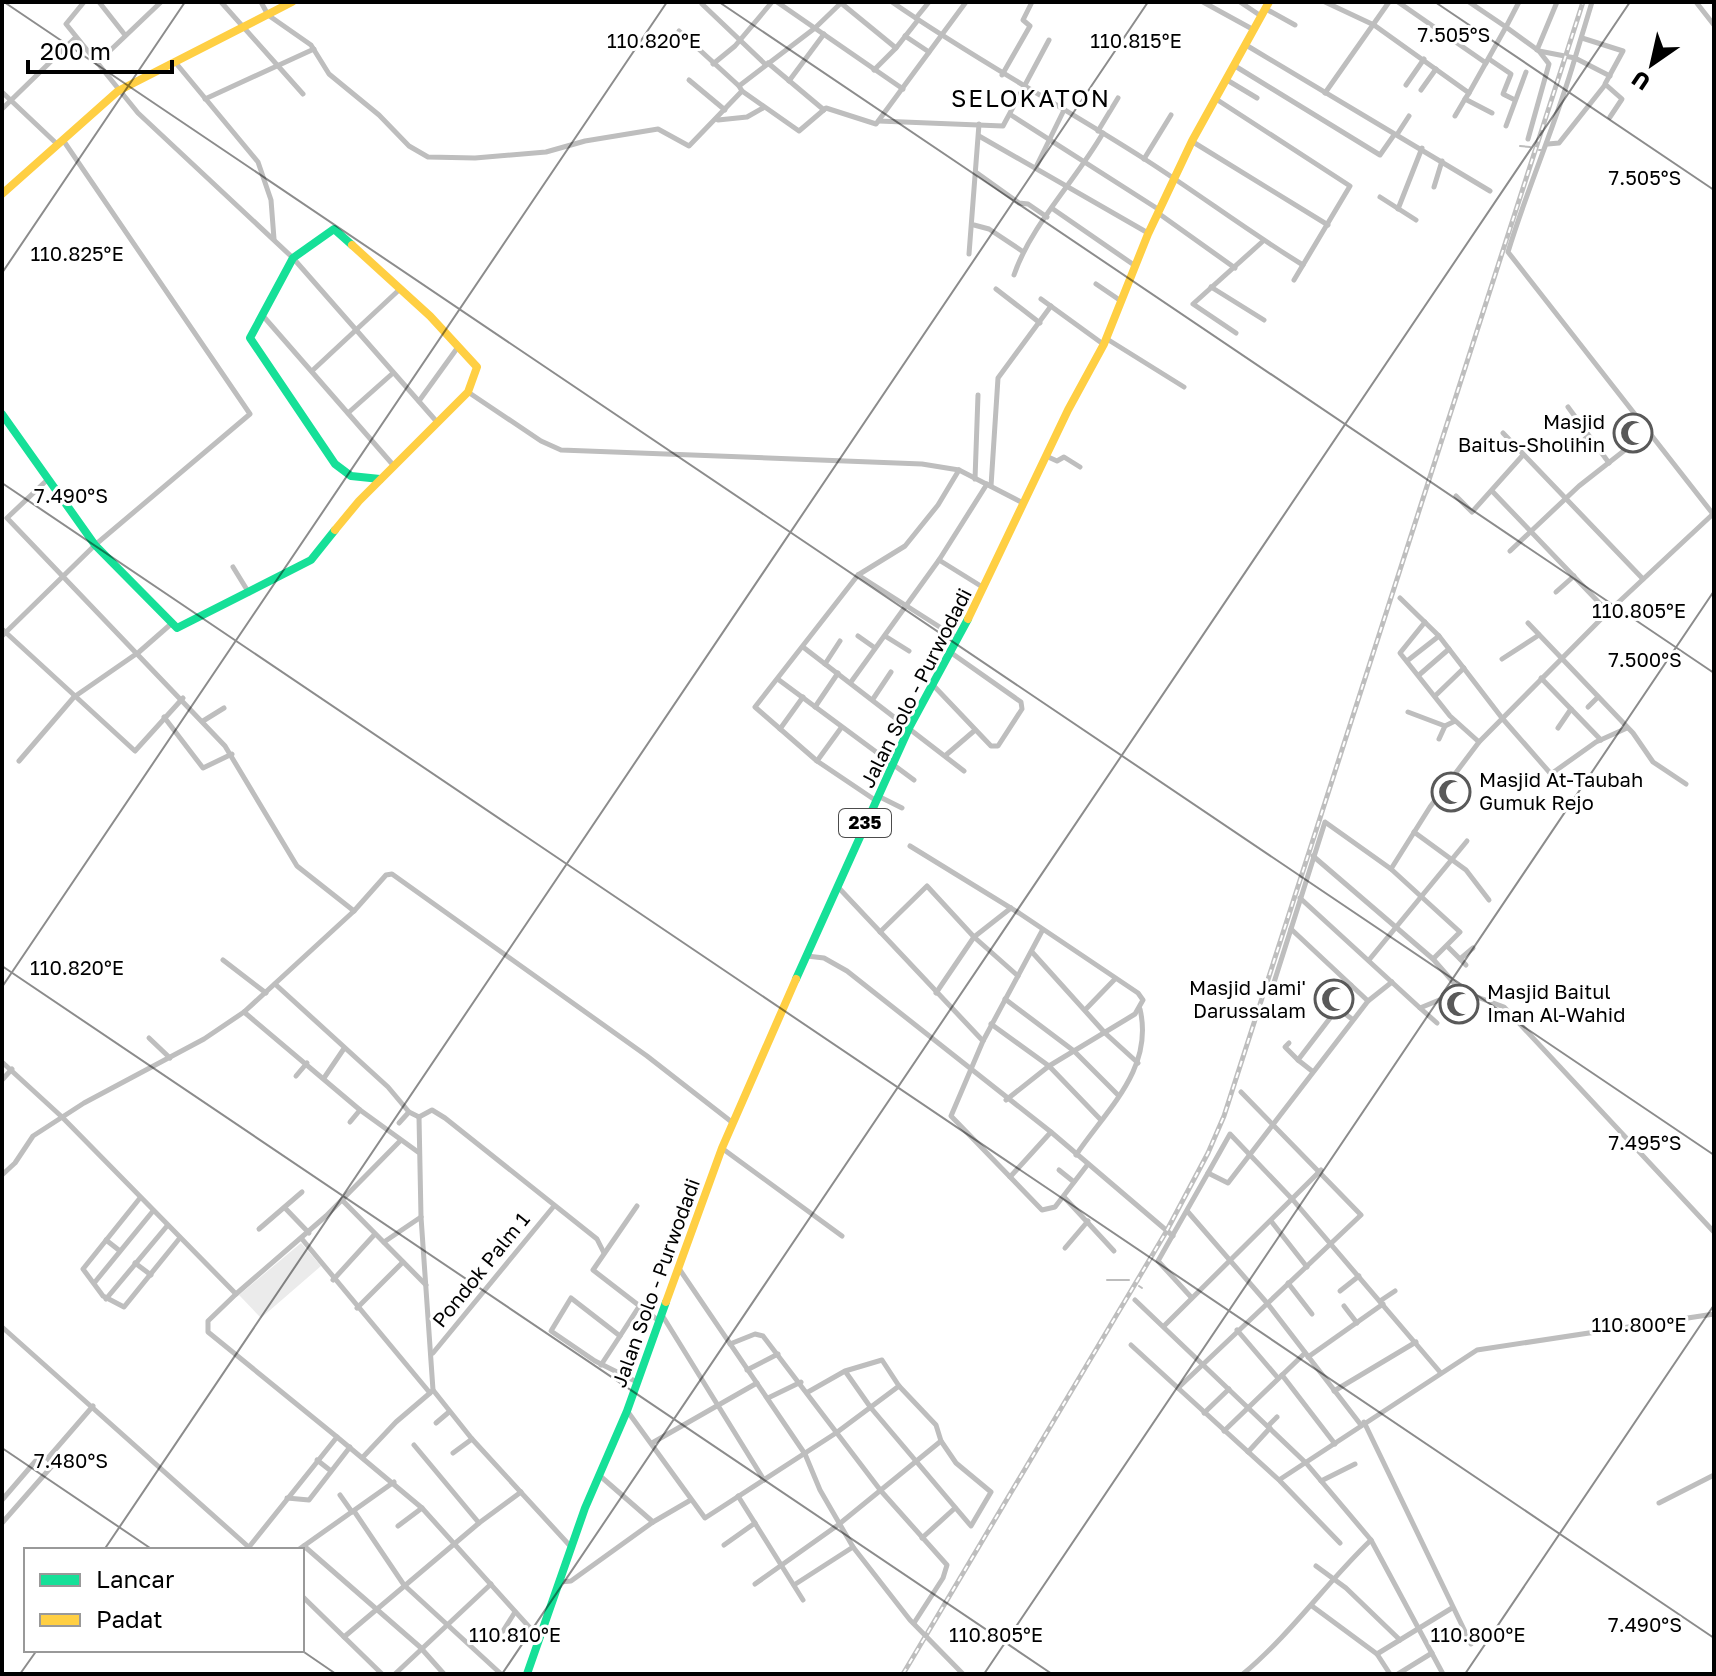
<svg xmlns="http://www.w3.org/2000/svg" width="1716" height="1676" viewBox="0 0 1716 1676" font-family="'Golos Text',sans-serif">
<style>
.green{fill:#ebebeb}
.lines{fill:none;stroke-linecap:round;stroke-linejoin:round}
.stream{stroke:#bdbdbd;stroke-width:2}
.street{stroke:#bebebe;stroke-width:5}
.fast{stroke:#16e098;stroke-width:8}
.slow{stroke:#ffcf43;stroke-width:8}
.rail-casing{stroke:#bebebe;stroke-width:5}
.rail{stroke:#fff;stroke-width:2;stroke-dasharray:6;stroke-linecap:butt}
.ticks{fill:none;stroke:#000;stroke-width:2;stroke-opacity:0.45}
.labels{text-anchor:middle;stroke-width:6;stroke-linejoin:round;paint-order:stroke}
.shield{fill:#fff;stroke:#4c4c4c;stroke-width:2}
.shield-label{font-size:18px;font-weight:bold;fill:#000}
.poi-label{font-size:20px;fill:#000;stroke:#fff;text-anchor:end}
.street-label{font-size:20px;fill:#000;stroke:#fff}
.quarter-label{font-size:24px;letter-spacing:2px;fill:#000;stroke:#fff}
.ticks-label{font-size:20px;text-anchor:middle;fill:#000;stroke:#fff;stroke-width:6;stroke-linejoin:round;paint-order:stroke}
</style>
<rect width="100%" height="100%" fill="#fff"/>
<polygon class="green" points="301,1243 321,1266 261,1318 239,1295"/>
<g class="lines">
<g class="stream">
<polyline points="1520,146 1530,147"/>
<polyline points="1539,150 1541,150"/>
<polyline points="1107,1280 1129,1280"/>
<polyline points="1139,1286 1142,1288"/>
</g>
<g class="street">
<polyline points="84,2 66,24 138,113 293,258 437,422"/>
<polyline points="99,2 125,35"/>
<polyline points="221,2 303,94"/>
<polyline points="261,2 268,15 311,45 329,74 379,115 409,146 428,157 475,158 546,152 585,141 658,129 689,146 742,91 739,86 815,28 842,2"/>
<polyline points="777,2 903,89"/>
<path d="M892 2C974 59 1062 106 1146 160 1199 194 1249 232 1303 265"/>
<polyline points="1203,2 1254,30"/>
<polyline points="1240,2 1261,16"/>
<polyline points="1325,2 1374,25 1469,93 1506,27 1539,51 1575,58 1592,2"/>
<polyline points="1398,2 1486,63"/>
<polyline points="1469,2 1506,27 1519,2"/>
<polyline points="1696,2 1714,25"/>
<polyline points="841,3 896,48 874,70"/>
<polyline points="702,4 765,64"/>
<polyline points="1266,9 1295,25"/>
<polyline points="916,18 929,2"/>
<polyline points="679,31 739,86"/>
<polyline points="905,36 929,52"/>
<polyline points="1582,38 1623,51 1605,84 1622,99 1610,117"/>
<polyline points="1246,45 1490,191"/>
<polyline points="896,48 918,20"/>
<polyline points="1537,50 1557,2"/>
<polyline points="1489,59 1511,74 1503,94 1515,100"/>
<polyline points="175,62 258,162 271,200 274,239"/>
<polyline points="97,63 161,2"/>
<polyline points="768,63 824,110"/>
<polyline points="713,64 735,46 772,2"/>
<polyline points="1235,66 1380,155 1394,135"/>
<polyline points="1002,75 1030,26 1023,20 1032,2"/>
<path d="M1610 76 1575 58C1556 124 1528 186 1508 252L1713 514"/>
<polyline points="689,80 725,110"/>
<polyline points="1227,80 1257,98"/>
<polyline points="789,81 824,34"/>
<polyline points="1406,85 1424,59"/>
<polyline points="1421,90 1436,69"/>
<polyline points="742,91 799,131 826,108 876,124 966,2"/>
<polyline points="2,92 57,144"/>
<polyline points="1325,93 1389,2"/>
<polyline points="1469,93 1465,99 1492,113"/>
<polyline points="205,99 314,49"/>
<polyline points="1216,99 1350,186 1294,280"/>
<polyline points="2,109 75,38"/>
<polyline points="1011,115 1158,209"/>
<polyline points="1455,116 1465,99"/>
<polyline points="718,120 747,117 763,108"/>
<polyline points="879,121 1003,126 1049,40"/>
<polyline points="1506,126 1526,72"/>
<polyline points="1098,131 1118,98"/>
<polyline points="1398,133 1409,116"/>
<polyline points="979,136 1148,233"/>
<polyline points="1528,139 1549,64 1539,51"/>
<polyline points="1193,142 1328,225"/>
<polyline points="1548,144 1559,143 1605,85"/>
<polyline points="1144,159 1171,115"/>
<polyline points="1036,167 1064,110"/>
<polyline points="977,173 1019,203 1028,204 1047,217"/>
<polyline points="1434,187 1442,161"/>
<polyline points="1380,197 1416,220"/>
<polyline points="1053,209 1134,265"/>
<polyline points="1398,209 1422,148"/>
<polyline points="1158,213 1235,268"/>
<polyline points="974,225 989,229 1022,251"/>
<polyline points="969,254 979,124"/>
<path d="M1014 275C1031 225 1076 180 1103 133"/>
<polyline points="1096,284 1121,301"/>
<polyline points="1211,287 1264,320"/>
<polyline points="996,289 1040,323"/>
<polyline points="1041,299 1103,344"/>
<polyline points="264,317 394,466"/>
<polyline points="1236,333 1193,304 1262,242"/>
<polyline points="1107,339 1184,387"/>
<polyline points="313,370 400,289"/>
<polyline points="468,392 541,441 561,450 922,464 959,470 1023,503"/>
<polyline points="419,401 458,347"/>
<polyline points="1568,407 1609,463"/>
<polyline points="348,413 393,373"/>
<polyline points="1503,433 1643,579"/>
<polyline points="1574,450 1588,436"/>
<polyline points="1046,456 1057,461 1064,457 1080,467"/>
<polyline points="975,479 978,395"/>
<polyline points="991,486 998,378 1051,306"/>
<polyline points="1492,491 1608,612"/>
<polyline points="1456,496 1472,512 1523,455"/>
<polyline points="1510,551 1579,486 1648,432"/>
<polyline points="939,560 984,588"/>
<polyline points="233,567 249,593"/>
<polyline points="858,575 957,638"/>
<polyline points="1556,592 1574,576"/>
<polyline points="1400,598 1439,636 1502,718 1551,774 1596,742 1627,728"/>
<polyline points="1425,622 1400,653 1450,716 1479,742"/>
<polyline points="1528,623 1633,733 1653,762 1686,784"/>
<polyline points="2,629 135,751 183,698"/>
<polyline points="2,636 95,545 250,414 63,140"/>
<polyline points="858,636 875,648"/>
<polyline points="885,636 909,651"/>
<polyline points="803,647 964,771"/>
<polyline points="1502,659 1539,635"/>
<polyline points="1407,661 1439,636"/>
<polyline points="825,664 840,641"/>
<polyline points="1419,675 1449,649"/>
<polyline points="1541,678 1601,740"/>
<polyline points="779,680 914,780"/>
<polyline points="851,682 939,560 987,484"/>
<polyline points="932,684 991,746 998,746 1022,709 1021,702 950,652"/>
<polyline points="1435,696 1464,668"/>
<polyline points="873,699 891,672"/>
<polyline points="815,707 838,673"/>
<polyline points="1588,707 1598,697"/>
<polyline points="1408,712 1445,726 1455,721"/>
<polyline points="164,717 203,768 232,754"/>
<polyline points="203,721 224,708"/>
<polyline points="1558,728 1571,709"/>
<polyline points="780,729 803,697"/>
<polyline points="1439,739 1445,726"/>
<polyline points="946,755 974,731"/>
<polyline points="19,761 74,697 139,652 171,624"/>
<polyline points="817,761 841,728"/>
<polyline points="878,796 902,808"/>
<polyline points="875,800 817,761 755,707 858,575 905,546 938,505 959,470"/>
<polyline points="1414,832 1466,870 1489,900"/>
<polyline points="910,846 1019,913 1138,993 1143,1000 1135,1014 1049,1066 1006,1100"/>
<polyline points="1313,856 1433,959 1461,991"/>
<polyline points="1391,869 1430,807 1479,742 1608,612 1713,514"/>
<polyline points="837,886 983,1041"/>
<polyline points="1300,898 1420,1008 1461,991 1504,1007 1714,1232"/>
<polyline points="354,911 386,875 392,874 647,1056 733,1123"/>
<polyline points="1042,931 983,1041 951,1116 1042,1210 1055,1207 1088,1164"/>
<polyline points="880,932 927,886 974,937 1018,976"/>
<polyline points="1447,946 1466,965"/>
<polyline points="1032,952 1105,1033 1138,1063"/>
<polyline points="807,956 824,958 847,971 1051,1132 1173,1236"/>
<polyline points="1460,959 1473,948"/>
<polyline points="223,960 266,993"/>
<polyline points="1369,960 1467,841"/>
<polyline points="275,984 388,1087 409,1112 419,1117"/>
<polyline points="1351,985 1336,1007 1352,1019"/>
<polyline points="936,993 974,937 1011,908"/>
<polyline points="1270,995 1325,822 1391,869 1460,932 1433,959"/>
<polyline points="1005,999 1074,1051 1118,1095"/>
<polyline points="1368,1001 1392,982"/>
<polyline points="1420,1008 1437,1023"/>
<polyline points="1085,1010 1115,979"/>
<polyline points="244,1012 360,1110 418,1152"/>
<polyline points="991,1024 1049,1066 1100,1119"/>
<polyline points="149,1038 170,1058"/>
<polyline points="1289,1043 1285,1047 1298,1060"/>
<polyline points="2,1062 62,1117 236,1294 326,1216 400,1141"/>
<polyline points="1312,1071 1298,1060 1337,1009"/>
<polyline points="296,1076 307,1063"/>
<polyline points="324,1078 343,1050"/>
<polyline points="2,1080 12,1069"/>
<polyline points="1241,1092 1361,1215 1178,1388 1279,1480 1477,1350 1714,1314"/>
<polyline points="419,1117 432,1110 445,1118 597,1239 604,1253"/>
<polyline points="350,1122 360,1110"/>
<polyline points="399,1123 409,1112"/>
<polyline points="723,1149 842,1236"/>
<path d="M1076 1155C1107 1109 1154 1069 1140 1009"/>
<polyline points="1059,1170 1074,1182"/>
<polyline points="1208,1173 1230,1134 1293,1200 1440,1372"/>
<polyline points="2,1175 15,1163 33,1136 84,1103 204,1039 244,1012 354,911 297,866 225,746 7,518 46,481"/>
<polyline points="1010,1177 1051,1132"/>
<polyline points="1064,1197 1114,1251"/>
<polyline points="140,1198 83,1269 103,1296 124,1307 179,1239"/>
<polyline points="343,1201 426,1285"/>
<polyline points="637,1206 593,1270 659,1321"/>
<polyline points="285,1208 309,1233"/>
<polyline points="1188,1212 1267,1303 1361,1425"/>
<polyline points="1271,1221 1307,1267"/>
<polyline points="259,1229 302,1192"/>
<polyline points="302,1239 430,1393 433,1390 421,1217 419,1117"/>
<polyline points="106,1240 120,1251"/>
<polyline points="384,1242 421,1217"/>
<polyline points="1065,1248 1088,1221"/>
<polyline points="135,1263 151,1275"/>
<polyline points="680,1270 805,1454 820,1490 853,1547 910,1620 963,1674"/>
<polyline points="333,1280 375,1234"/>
<polyline points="95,1282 153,1211"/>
<polyline points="1288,1283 1312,1314"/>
<polyline points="1340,1291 1359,1276"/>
<polyline points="236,1294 208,1321 208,1332 337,1437"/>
<polyline points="1191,1297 1158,1261 1208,1173 1228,1183 1368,1001 1291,929"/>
<polyline points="106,1299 167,1226"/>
<polyline points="1135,1300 1306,1463 1371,1540 1443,1674"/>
<polyline points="1380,1301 1395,1291"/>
<polyline points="1344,1306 1357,1323"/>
<polyline points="357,1308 403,1262"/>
<polyline points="662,1315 764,1480"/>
<polyline points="1164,1326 1321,1170"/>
<polyline points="2,1327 252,1550"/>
<polyline points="1237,1330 1278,1378"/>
<polyline points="730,1344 755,1334 763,1336 881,1491 947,1565 943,1578 914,1623"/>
<polyline points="1131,1345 1178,1388"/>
<polyline points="433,1353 554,1206"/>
<polyline points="1308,1357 1383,1304"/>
<polyline points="601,1365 620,1336"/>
<polyline points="747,1370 778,1354"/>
<polyline points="1282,1375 1335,1444"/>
<polyline points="637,1382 595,1361 551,1331 571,1298 620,1336 640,1305"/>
<polyline points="433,1390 472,1439 572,1548"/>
<polyline points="1334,1391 1416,1342"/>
<polyline points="808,1392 845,1371 882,1360 899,1386 936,1425 941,1441 956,1463 991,1492 971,1526 871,1408 845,1371"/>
<polyline points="768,1398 801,1382"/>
<polyline points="628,1412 705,1518 836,1433 899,1386"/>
<polyline points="1204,1413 1229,1389"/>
<polyline points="1364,1422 1471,1644"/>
<polyline points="436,1423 449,1412"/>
<polyline points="1268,1426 1277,1417"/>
<polyline points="1224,1431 1305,1353"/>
<polyline points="652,1443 757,1383"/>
<polyline points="414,1445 479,1523"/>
<polyline points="1248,1452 1270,1428"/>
<polyline points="453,1453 472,1439"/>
<polyline points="363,1457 396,1422 430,1393"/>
<polyline points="317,1460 331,1471"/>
<polyline points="599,1475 653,1522"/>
<polyline points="1280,1481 1340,1543"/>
<polyline points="1321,1481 1355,1464"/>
<polyline points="340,1495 352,1512"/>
<polyline points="738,1496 803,1600"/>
<polyline points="287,1498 309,1500 350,1447"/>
<polyline points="2,1500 39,1457 48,1458 93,1406"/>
<polyline points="1659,1503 1714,1475"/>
<polyline points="354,1511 404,1585 501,1674"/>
<polyline points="2,1523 52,1466 48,1458"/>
<polyline points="398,1526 422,1508"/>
<polyline points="922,1538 955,1508"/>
<polyline points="724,1545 755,1523"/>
<polyline points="304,1546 420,1647 444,1674"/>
<polyline points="249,1547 337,1437 422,1508 540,1639"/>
<polyline points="298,1550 394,1482"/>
<polyline points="1316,1566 1346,1588 1400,1640"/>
<polyline points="560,1582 571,1581 653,1522 689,1501"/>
<polyline points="755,1584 838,1525 941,1441"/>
<polyline points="794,1585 853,1547"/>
<polyline points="302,1596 382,1674"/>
<polyline points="1312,1606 1377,1654 1390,1674"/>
<polyline points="503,1631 515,1612"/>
<polyline points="344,1637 479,1523 521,1492"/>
<polyline points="1377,1654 1452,1608"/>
<polyline points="395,1674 491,1584"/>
<path d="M1243 1674C1291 1634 1326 1583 1371 1540"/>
<polyline points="1398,1674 1432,1653"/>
</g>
<g class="fast">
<polyline points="352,245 334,229 293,258 250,338 335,464 351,476 380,479"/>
<polyline points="2,414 95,545 177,628 311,560 335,530"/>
<polyline points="796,979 910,726 968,619"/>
<polyline points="527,1674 585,1508 627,1411 666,1302"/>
</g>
<g class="slow">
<polyline points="2,194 118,91 292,2"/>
<polyline points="335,530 359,501 468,392 477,367 430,316 352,245"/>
<polyline points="968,619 1068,410 1104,344 1148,234 1192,141 1269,2"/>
<polyline points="666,1302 722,1148 796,979"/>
</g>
<g class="rail-casing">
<polyline id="rail" points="903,1674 1166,1232 1208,1153 1224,1116 1583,2"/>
</g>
<use href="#rail" class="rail"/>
</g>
<path class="ticks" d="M4 2 1714 1155M719 2 1714 673M1435 2 1714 190M2 273 185 2M2 483 1714 1638M2 966 1052 1674M2 987 667 2M2 1448 153 1550M104 1550 1148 2M301 1650 336 1674M20 1674 37 1650M502 1674 1630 2M984 1674 1714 591M1465 1674 1714 1305"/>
<defs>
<g id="mosque-ring" transform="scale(2)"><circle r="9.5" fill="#fff" stroke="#595959" stroke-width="1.5"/><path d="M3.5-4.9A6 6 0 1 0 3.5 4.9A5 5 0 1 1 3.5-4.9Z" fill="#595959"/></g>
</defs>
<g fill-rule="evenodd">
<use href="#mosque-ring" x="1633" y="433"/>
<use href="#mosque-ring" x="1451" y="792"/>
<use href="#mosque-ring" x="1334" y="999"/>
<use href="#mosque-ring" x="1459" y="1004"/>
</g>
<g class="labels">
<rect class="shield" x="839" y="809" width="52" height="28" rx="6"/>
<g class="shield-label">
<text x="865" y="829">235</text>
</g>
<g class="poi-label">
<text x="1605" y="429">Masjid<tspan x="1605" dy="23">Baitus-Sholihin</tspan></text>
<text x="1479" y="787" text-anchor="start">Masjid At-Taubah<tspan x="1479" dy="23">Gumuk Rejo</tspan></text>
<text x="1306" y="995">Masjid Jami'<tspan x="1306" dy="23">Darussalam</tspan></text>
<text x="1487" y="999" text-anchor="start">Masjid Baitul<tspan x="1487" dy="23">Iman Al-Wahid</tspan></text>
</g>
<g class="street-label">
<text transform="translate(916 688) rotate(-63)" y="7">Jalan Solo - Purwodadi</text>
<text transform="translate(481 1270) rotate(-51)" y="7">Pondok Palm 1</text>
<text transform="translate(656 1283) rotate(-70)" y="7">Jalan Solo - Purwodadi</text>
</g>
<g class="quarter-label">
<text x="1031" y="107">SELOKATON</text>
</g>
</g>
<g class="ticks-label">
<text x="1454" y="42">7.505°S</text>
<text x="654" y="48">110.820°E</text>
<text x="1136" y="48">110.815°E</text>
<text x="1645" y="185">7.505°S</text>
<text x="77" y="261">110.825°E</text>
<text x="71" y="503">7.490°S</text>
<text x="1639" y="618">110.805°E</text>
<text x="1645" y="667">7.500°S</text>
<text x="77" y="975">110.820°E</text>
<text x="1645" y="1150">7.495°S</text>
<text x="1639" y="1332">110.800°E</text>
<text x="71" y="1468">7.480°S</text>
<text x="1645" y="1632">7.490°S</text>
<text x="515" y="1642">110.810°E</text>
<text x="996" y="1642">110.805°E</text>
<text x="1478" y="1642">110.800°E</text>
</g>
<rect width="1716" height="1676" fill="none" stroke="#000000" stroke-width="8"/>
<rect x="24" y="1548" width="280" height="104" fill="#ffffff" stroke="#999999" stroke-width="2"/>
<rect x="40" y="1574" width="40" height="12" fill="#16e098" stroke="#999999" stroke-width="2"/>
<text x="96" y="1588" font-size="24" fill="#000000">Lancar</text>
<rect x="40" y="1614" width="40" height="12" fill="#ffcf43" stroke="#999999" stroke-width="2"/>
<text x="96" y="1628" font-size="24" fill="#000000">Padat</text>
<g transform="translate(1652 64) rotate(214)" stroke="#ffffff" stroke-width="6" paint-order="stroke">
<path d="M0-6L14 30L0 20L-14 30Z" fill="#000000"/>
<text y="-12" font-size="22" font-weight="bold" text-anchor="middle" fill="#000000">U</text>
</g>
<path d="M28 60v12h144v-12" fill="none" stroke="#000000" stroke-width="4"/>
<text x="40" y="60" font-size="24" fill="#000000" stroke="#ffffff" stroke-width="6" paint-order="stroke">200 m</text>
</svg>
